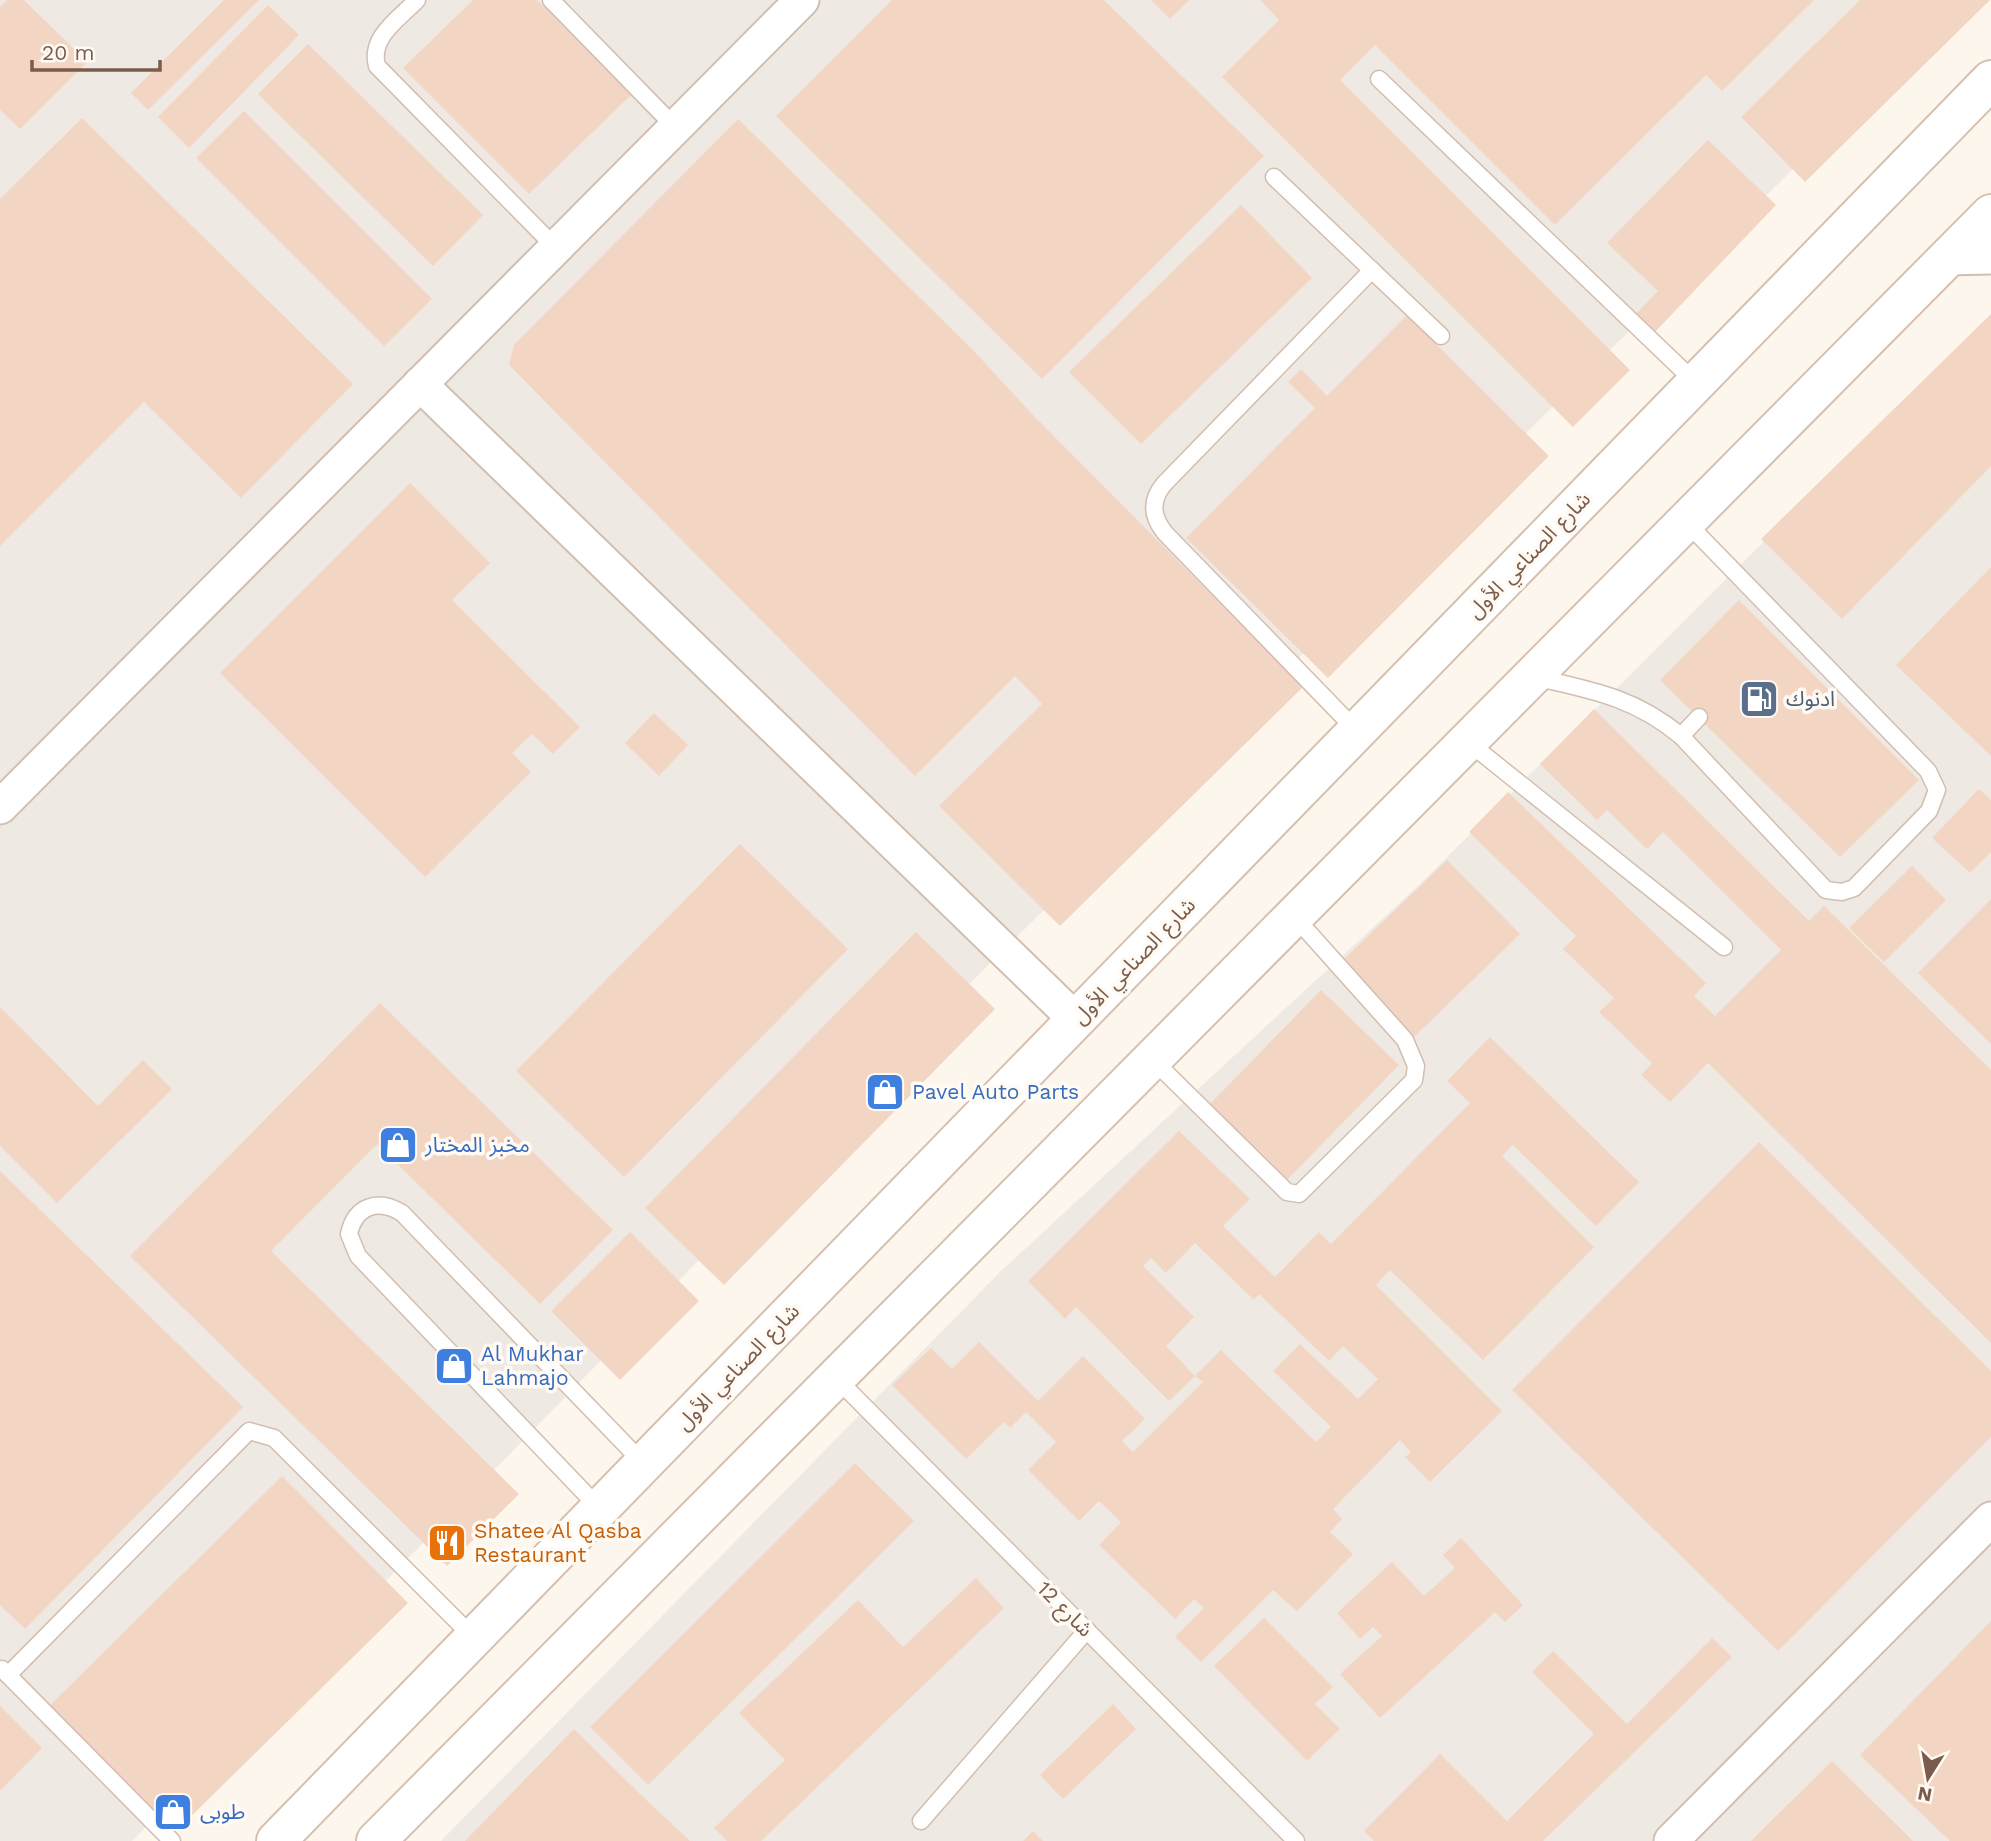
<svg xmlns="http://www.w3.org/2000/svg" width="1991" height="1841" viewBox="0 0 1991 1841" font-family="'Work Sans','Noto Sans Arabic',sans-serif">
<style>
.industrial{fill:#efe9e4}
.building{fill:#f3d5c3}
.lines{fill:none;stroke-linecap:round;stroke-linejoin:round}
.lane-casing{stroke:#d1beb0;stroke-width:19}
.street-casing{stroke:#d1beb0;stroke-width:37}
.secondary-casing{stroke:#d6c0b0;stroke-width:42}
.lane{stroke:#fff;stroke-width:16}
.street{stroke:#fff;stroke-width:33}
.secondary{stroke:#fff;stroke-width:38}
.labels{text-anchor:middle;stroke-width:7;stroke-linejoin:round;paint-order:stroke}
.street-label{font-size:21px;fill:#7a5c4d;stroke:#fffaf3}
.service-label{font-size:21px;fill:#4e5e75;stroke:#fffaf3;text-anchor:start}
.shop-label{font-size:21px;fill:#366cbe;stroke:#fffaf3;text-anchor:start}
.food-label{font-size:21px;fill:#c56008;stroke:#fffaf3;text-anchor:start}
</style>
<rect width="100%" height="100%" fill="#fdf6ec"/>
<g class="industrial">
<polygon points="0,0 1964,0 952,1001 132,1841 0,1841"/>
<polygon points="1991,315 1991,1841 441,1841 1001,1271 1418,886"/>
</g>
<g class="building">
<polygon points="7,0 24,0 87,62 20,129 0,110 0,7"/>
<polygon points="224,0 259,0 148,110 131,93"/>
<polygon points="473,0 537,0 631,95 529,194 403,68"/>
<polygon points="892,0 1104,0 1264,156 1042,379 776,116"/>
<polygon points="1151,0 1189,0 1170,19"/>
<polygon points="1260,0 1814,0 1722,91 1706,75 1555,225 1375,45 1340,80 1630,370 1573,427 1222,77 1279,20"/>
<polygon points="1860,0 1990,0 1805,182 1741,117"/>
<polygon points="268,5 299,35 189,148 158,117"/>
<polygon points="308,44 483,215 433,266 258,94"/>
<polygon points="244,111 432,299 384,346 196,158"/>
<polygon points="82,118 353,384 241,498 144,402 0,546 0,199"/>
<polygon points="738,119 974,351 1030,412 1303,687 1060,926 939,806 1042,704 1015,676 915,776 509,365 514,345"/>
<polygon points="1708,140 1776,205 1654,333 1635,315 1658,291 1607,243"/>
<polygon points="1241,205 1312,278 1141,444 1069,372"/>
<polygon points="1991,314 1991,466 1842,619 1761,539"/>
<polygon points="1407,315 1549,456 1328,678 1186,538 1315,408 1288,382 1301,369 1327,396"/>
<polygon points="410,483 490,563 452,600 580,727 553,754 532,734 512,753 531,772 425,877 220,673"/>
<polygon points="1991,567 1991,756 1896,665"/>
<polygon points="1739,600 1919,780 1840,857 1660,680"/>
<polygon points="1594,709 1809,921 1824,906 1991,1070 1991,1343 1708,1063 1670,1102 1641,1075 1652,1063 1599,1012 1614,998 1563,949 1576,936 1469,832 1508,792 1706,983 1694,996 1715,1016 1781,950 1663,832 1647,849 1607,810 1597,820 1540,764"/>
<polygon points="654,713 688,745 659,776 625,743"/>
<polygon points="1979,789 1991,800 1991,852 1970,873 1932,838"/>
<polygon points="740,844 848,949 624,1177 516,1071"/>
<polygon points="1447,860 1520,934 1414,1037 1340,963"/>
<polygon points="1912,866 1946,900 1884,962 1849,928"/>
<polygon points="1991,899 1991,1044 1918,973"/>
<polygon points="916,932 995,1009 724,1285 645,1208"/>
<polygon points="1321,990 1399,1065 1287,1180 1209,1105"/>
<polygon points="380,1003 613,1230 540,1304 377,1144 271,1251 519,1494 447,1566 130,1256"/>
<polygon points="0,1007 98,1106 143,1060 172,1089 57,1203 0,1146"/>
<polygon points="1490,1037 1639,1182 1596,1226 1513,1145 1502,1156 1594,1247 1483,1360 1390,1270 1376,1285 1502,1411 1430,1482 1405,1457 1411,1452 1400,1440 1333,1509 1342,1519 1330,1532 1353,1554 1297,1611 1273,1590 1201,1662 1175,1637 1204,1608 1194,1599 1175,1619 1099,1545 1121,1522 1099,1501 1079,1521 1028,1470 1056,1442 1026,1412 1010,1428 1004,1422 966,1459 892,1385 931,1348 952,1369 979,1342 1038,1401 1083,1356 1145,1419 1122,1441 1133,1452 1203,1382 1195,1376 1221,1350 1316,1442 1331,1427 1273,1371 1300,1344 1358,1399 1378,1379 1343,1346 1329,1361 1259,1294 1254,1300 1195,1243 1166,1273 1151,1258 1143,1266 1194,1317 1166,1346 1195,1376 1169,1401 1076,1307 1065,1319 1028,1281 1179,1131 1250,1199 1223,1226 1275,1277 1319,1232 1331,1244 1470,1103 1447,1081"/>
<polygon points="1759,1142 1991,1371 1991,1437 1778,1651 1512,1390"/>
<polygon points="0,1171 243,1407 25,1629 0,1605"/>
<polygon points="630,1232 699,1301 620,1380 551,1311"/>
<polygon points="855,1463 914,1521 648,1785 590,1727"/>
<polygon points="282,1476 408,1603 171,1836 45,1710"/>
<polygon points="1461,1538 1523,1605 1505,1622 1495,1612 1380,1718 1340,1674 1382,1636 1373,1627 1360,1639 1337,1613 1392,1562 1424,1596 1455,1568 1443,1555"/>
<polygon points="976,1578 1004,1608 761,1841 727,1841 714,1828 785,1760 739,1713 858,1600 903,1647"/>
<polygon points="1264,1618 1333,1687 1315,1704 1340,1729 1307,1761 1214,1666"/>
<polygon points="1991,1621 1991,1841 1950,1841 1860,1755"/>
<polygon points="1712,1638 1732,1657 1543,1841 1374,1841 1364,1831 1440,1754 1507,1821 1594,1734 1532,1672 1553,1651 1627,1724"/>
<polygon points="1113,1704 1136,1729 1063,1799 1040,1775"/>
<polygon points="0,1706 42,1748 0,1791"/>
<polygon points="574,1729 640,1794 690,1841 465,1841"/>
<polygon points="1832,1761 1913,1841 1751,1841"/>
<polygon points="1033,1831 1043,1841 1023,1841"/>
</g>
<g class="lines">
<g class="lane-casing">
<g id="lane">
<path d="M417 0C399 19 369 37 377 66L556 248"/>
<polyline points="551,0 675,127"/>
<polyline points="1379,79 1696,383"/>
<polyline points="1274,177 1441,336"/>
<path d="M1534 677C1591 690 1634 697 1681 736L1826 890 1842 892 1854 888 1929 811 1937 790 1928 771 1686 522"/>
<path d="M1357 731 1165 533C1152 517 1150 501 1164 484L1372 270"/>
<polyline points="1681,736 1699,717"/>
<polyline points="1468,742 1724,947"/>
<polyline points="1154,1061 1287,1192 1299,1194 1414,1080 1416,1066 1405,1040 1293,915"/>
<polyline points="836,1378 1296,1841"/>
<path d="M600 1509 358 1256 349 1234C355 1206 378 1198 402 1213L644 1464"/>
<polyline points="2,1669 172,1841"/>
<polyline points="8,1675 249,1431 274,1438 474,1638"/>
<polyline points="921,1821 1087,1630"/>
</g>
</g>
<g class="street-casing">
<g id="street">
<polyline points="1946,258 1991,257"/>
<polyline points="420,384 1076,1020"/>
<polyline points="0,807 802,0"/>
<polyline points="1671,1841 1991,1519"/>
</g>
</g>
<g class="secondary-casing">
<g id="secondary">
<polyline points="276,1841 1991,80"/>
<polyline points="376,1841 1991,214"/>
</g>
</g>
<use href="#lane" class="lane"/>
<use href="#street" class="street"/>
<use href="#secondary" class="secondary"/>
</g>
<defs>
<g id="fuel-square" transform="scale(2.0125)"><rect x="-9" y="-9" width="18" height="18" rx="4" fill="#5c6f8a" stroke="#fffaf3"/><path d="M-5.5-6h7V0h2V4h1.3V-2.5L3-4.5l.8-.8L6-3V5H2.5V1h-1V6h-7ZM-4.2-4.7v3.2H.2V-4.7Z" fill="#fff"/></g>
<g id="shop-square" transform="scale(2.0125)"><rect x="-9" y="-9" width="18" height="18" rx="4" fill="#3f7fe0" stroke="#fffaf3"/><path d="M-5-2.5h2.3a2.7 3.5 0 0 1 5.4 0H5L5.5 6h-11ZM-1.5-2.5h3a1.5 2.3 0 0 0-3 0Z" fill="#fff"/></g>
<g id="restaurant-square" transform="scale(2.0125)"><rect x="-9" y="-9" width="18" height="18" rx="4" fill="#e8710a" stroke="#fffaf3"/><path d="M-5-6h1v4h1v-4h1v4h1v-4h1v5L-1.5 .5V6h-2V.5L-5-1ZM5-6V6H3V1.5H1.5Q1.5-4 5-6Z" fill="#fff"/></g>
</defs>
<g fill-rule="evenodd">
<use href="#fuel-square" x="1759" y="699"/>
<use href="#shop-square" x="885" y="1092"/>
<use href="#shop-square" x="398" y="1145"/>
<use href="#shop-square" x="454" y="1366"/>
<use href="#restaurant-square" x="447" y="1543"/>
<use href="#shop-square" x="173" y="1812"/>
</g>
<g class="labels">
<g class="street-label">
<text transform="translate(1529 555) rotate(-46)" y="7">شارع الصناعي الأول</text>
<text transform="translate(1134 961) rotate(-46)" y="7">شارع الصناعي الأول</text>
<text transform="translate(738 1367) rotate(-46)" y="7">شارع الصناعي الأول</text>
<text transform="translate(1065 1609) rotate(45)" y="7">شارع 12</text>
</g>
<g class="service-label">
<text x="1786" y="706">ادنوك</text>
</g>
<g class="shop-label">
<text x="912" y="1099">Pavel Auto Parts</text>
<text x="425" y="1152">مخبز المختار</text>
<text x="481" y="1361">Al Mukhar<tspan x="481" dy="24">Lahmajo</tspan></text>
<text x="200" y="1819">طوبى</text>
</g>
<g class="food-label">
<text x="474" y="1538">Shatee Al Qasba<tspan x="474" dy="24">Restaurant</tspan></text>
</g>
</g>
<g transform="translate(1928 1778) rotate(191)" stroke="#fffaf3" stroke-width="5" paint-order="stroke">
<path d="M0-5L12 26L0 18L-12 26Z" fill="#7a5c4d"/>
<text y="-10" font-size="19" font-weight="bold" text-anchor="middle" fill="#7a5c4d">N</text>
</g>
<path d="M32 60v10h128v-10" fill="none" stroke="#7a5c4d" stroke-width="3.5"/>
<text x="42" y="60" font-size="21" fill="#7a5c4d" stroke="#fffaf3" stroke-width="5" paint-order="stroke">20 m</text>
</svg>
